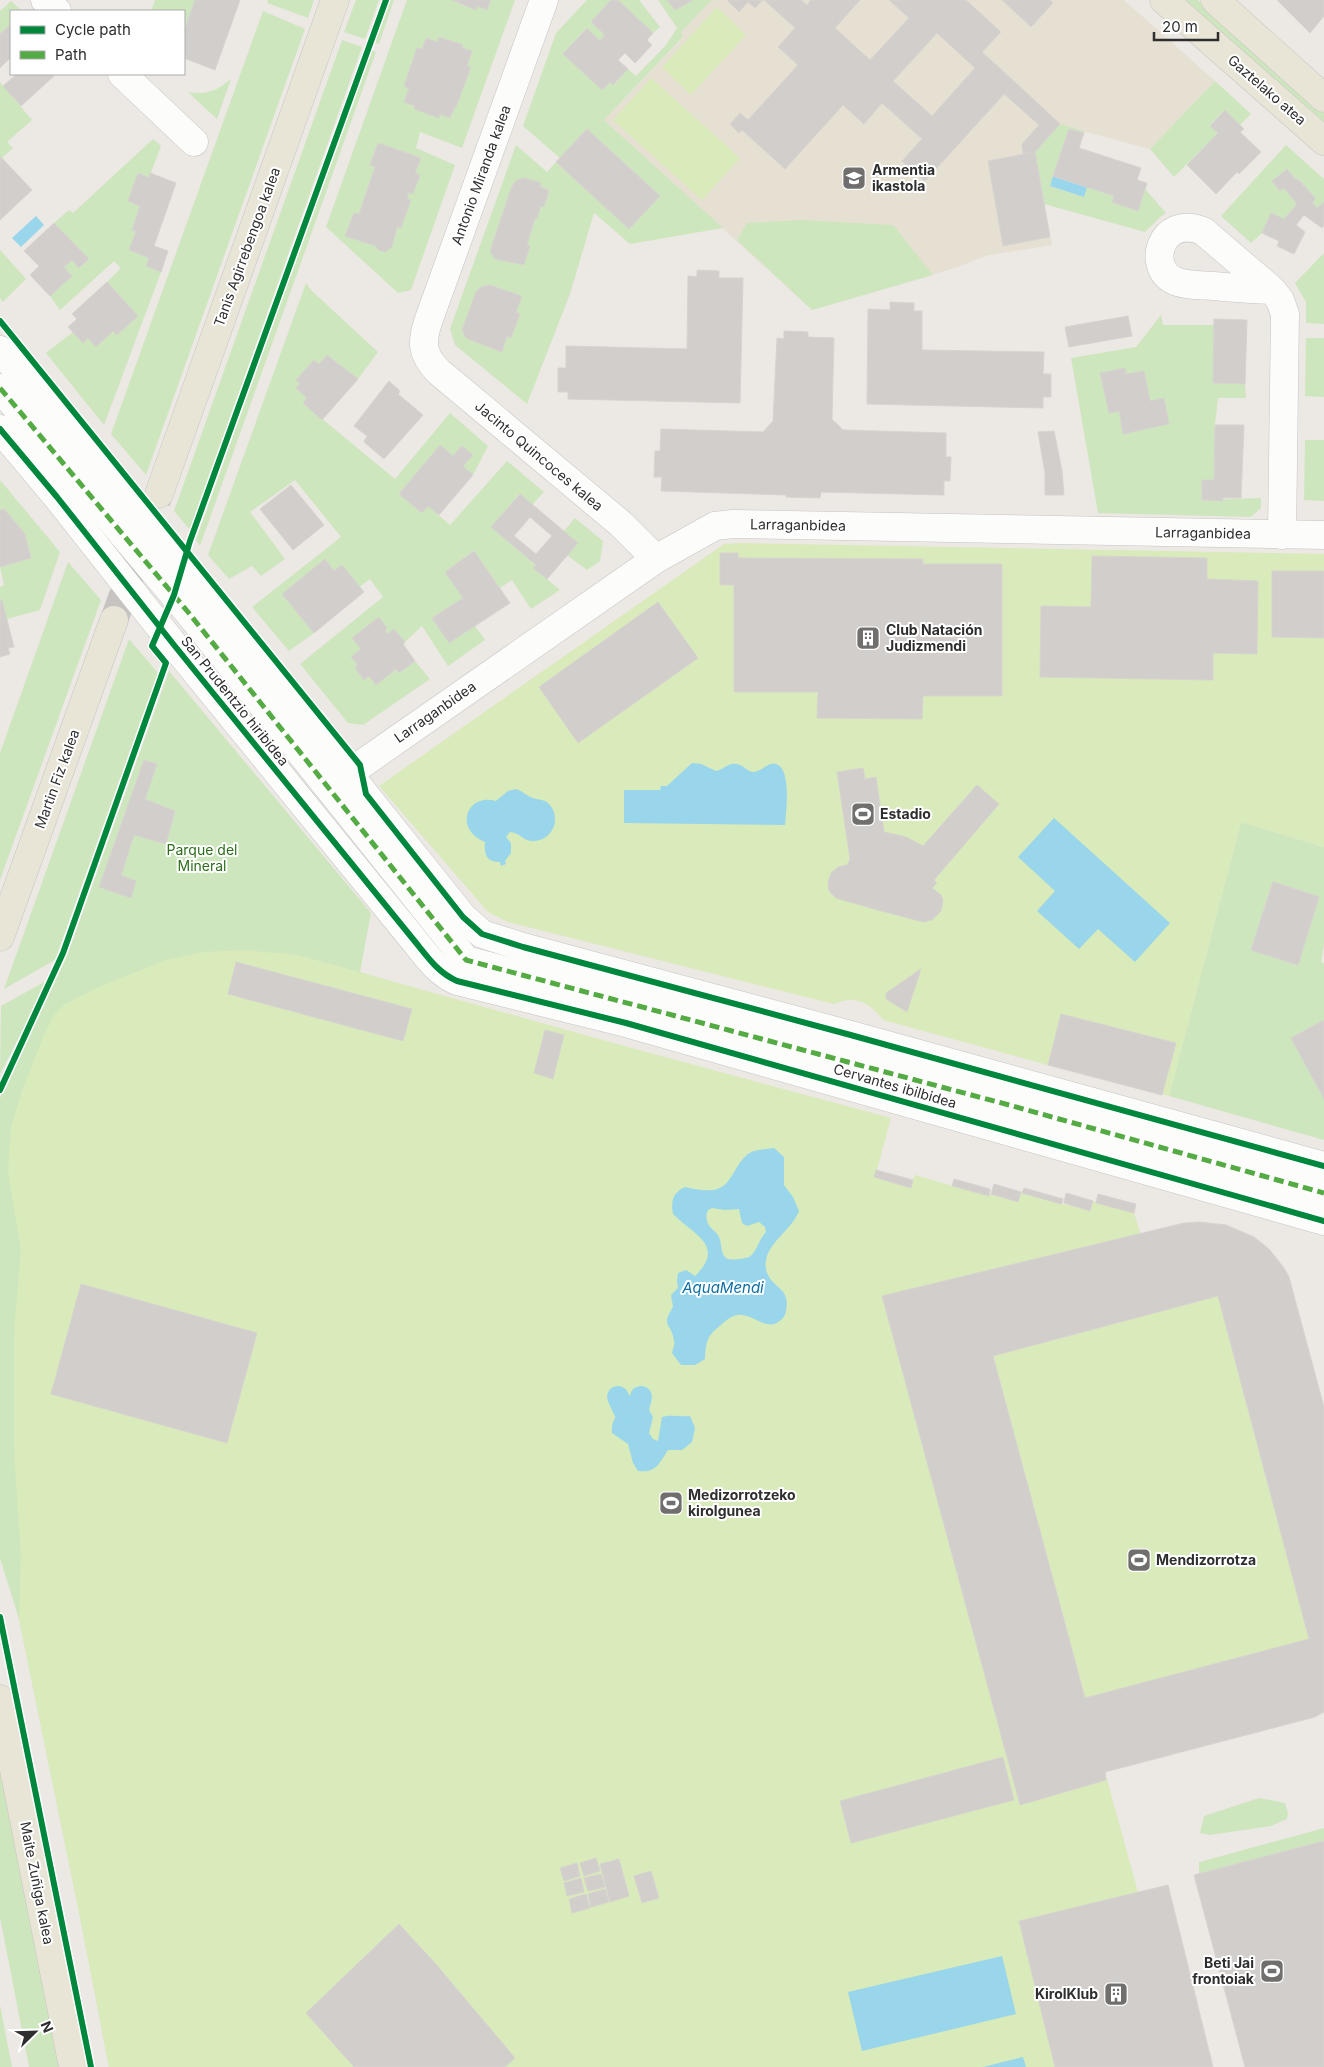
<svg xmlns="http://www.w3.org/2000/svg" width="1324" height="2067" viewBox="0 0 1324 2067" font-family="Inter,sans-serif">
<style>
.education{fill:#e6e0d3}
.green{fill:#cee6be}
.pitch{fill:#d9eabb}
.water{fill:#99d6ec;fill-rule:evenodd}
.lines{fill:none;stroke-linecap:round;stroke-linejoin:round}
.canal{stroke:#99d6ec;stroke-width:22}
.building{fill:#d1cecb;stroke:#d7d4d0;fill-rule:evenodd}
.major-tunnel{stroke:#c6c3c0;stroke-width:28;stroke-dasharray:28 14;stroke-linecap:butt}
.minor-casing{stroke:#c5c4c5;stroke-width:29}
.major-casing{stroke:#c6c5c4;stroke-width:29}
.minor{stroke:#fcfcfb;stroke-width:28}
.major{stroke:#e8e4d6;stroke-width:28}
.quiet{stroke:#54ab44;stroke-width:5;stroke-dasharray:10 5;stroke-linecap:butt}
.cycleway-casing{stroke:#fff;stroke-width:9}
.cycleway{stroke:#00873e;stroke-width:6}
.labels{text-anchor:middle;stroke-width:4;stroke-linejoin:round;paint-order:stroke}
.street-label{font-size:14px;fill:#2e2e2e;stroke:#fff}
.poi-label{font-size:14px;font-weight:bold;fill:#2e2e2e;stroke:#fff;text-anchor:start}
.park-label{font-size:14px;fill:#2c6e1b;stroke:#fff}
.water-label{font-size:15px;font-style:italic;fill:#0d6fa3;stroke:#fff}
</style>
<rect width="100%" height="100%" fill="#ece8e4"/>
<polygon class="education" points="712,0 1124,0 1215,81 1150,149 1060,125 1035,152 1052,245 985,256 958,267 812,310 604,120 683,38 680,32"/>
<g class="green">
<polygon points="155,0 195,0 184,31 184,11 151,11"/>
<polygon points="268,0 314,0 308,18 267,3"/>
<polygon points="356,0 379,0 365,39 344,32"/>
<polygon points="390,0 394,0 379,44 374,42"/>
<polygon points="407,0 515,0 462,148 420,132 416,148 455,165 411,290 398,293 326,227"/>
<polygon points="587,0 611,0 591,22 605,35 600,41 586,28 563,54 602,90 610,82 614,85 628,69 636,76 666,45 677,28 658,0 712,0 681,32 683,37 604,120 723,228 630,244 594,213 570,294 527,404 455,345 450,329 516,145 547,172 556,162 629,229 660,196 587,129 560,158 523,126 556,33"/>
<polygon points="618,0 639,0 660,27 653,33"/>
<polygon points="1180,0 1198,0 1324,113 1324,128"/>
<polygon points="11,1 22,11 11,11 11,24 0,34 0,11"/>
<polygon points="263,11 305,29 146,475 111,434"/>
<polygon points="342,40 362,47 190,530 174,511"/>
<polygon points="371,50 376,52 200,546 196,540"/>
<path d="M231 79 217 119 188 92C207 95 217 91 231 79Z"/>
<polygon points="1215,81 1251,114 1240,125 1224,110 1210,125 1218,133 1174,177 1150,149"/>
<polygon points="0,82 32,120 7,142 13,148 2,158 0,156"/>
<polygon points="1060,124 1084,131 1084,133 1069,129 1050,186 1084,197 1087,187 1114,196 1112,202 1138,211 1145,189 1166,213 1160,217 1145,232 1044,204 1035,152"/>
<polygon points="153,139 161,146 149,178 138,174 128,201 140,206 132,229 136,231 129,250 149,258 146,266 161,272 104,425 46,353 73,332 83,343 88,338 96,347 113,331 117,335 138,316 107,282 121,268 114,261 60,310 50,296 72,276 64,267 72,260 80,268 89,259 54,223 69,210 73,213"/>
<polygon points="1286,145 1324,179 1324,202 1317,208 1312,202 1315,199 1299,179 1272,181 1280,191 1284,188 1297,204 1284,219 1262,233 1251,243 1221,216"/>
<polygon points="802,220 893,225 933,275 812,310 737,240 747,223"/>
<polygon points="0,250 26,279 3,302 0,298"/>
<polygon points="1324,253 1324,324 1306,323 1306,302 1295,283"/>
<polygon points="306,283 312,291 378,352 358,379 327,355 319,364 297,380 300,383 296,388 307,398 303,403 395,479 450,413 488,446 473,475 463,466 472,455 462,446 453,456 440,445 399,494 422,513 428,506 450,525 507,461 544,492 532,505 519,494 492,527 536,565 534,568 560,590 531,609 512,580 500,588 473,551 446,572 463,598 433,618 449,643 475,626 485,640 448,666 422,626 405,642 394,629 387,634 385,631 387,628 379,618 352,638 361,649 351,657 358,665 355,668 364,680 369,676 376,685 396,669 399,673 415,661 430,679 363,725 348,723 300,664 383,597 370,579 359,587 342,565 334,571 325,559 283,594 314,633 289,651 252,607 341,537 295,480 250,512 285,559 261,576 252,566 229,579 208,555"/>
<polygon points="1161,315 1163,325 1214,325 1213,383 1245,384 1246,398 1218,398 1215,425 1214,480 1202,480 1202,500 1261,498 1261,508 1251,517 1098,513 1071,358 1136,347"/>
<polygon points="1306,338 1324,338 1324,397 1305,396"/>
<polygon points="1305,440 1324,440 1324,501 1304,500"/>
<polygon points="0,480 60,552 40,610 7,619 0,600 0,587 4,585 0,567 31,558 25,534 4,509 0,510"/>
<polygon points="575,518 603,541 600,561 587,570 567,555 564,531"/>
<polygon points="68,562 101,600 0,880 0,753"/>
<polygon points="129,639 158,673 55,960 4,989"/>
<polygon points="169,671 371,913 360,972 390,981 109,2067 81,1922 19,1619 0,1558 0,1098 67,956"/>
<polygon points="1241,822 1324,847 1324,946 1321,962 1324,963 1324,1140 1169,1096"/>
<polygon points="46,981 31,1014 0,1074 1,1006"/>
<polygon points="0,1737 64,2067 29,2067 0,1917"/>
<polygon points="1259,1798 1285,1803 1288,1813 1287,1819 1271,1826 1210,1835 1200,1833 1204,1816"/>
<polygon points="1324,1828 1324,1841 1199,1874 1199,1862"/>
<polygon points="0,2005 12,2067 0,2067"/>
</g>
<g class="pitch">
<polygon points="717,7 746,35 691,95 662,67"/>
<polygon points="651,78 740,158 702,200 613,120"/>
<path d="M741 543 1324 554V847L1241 822 1169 1096 1048 1065 883 1020C869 1002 855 995 834 1004L508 922 488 912 379 786 724 544Z"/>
<polygon points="244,950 298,955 617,1044 891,1118 877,1170 913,1180 915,1175 988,1196 991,1194 1018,1202 1021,1193 1022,1193 1090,1211 1093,1201 1134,1213 1141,1235 1199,1222 1226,1225 1240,1230 1261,1242 1277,1258 1289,1277 1324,1407 1324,1712 1315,1717 1105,1772 1138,1892 1168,1885 1213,2067 109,2067 81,1922 19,1619 21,1555 14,1452 14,1331 21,1251 8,1171 11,1128 22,1091 43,1037 54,1015 65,1004 101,986 166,960 204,952"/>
</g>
<g class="water">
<polygon points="1053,176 1087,187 1084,197 1050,186"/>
<polygon points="36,216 44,225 21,247 12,238"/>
<path d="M692 763 701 764 716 771C723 770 729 762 737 764 744 765 747 772 754 772 763 771 767 762 776 764 792 769 786 812 785 825L624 823V790H660L661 786H667Z"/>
<path d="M516 789C523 791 526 796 533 798 538 800 543 799 548 803 562 816 554 840 534 841 524 842 519 832 510 832L506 837 511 843V853L505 861 506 864 501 866 500 862C486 862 484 854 485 842 453 829 467 793 496 801L508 791Z"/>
<polygon points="1054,818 1170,923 1135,962 1098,929 1079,949 1037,911 1055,891 1018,857"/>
<path d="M774 1148 784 1157V1185L793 1197 799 1211C791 1232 762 1245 766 1269 770 1289 791 1286 786 1310 786 1314 784 1317 781 1320 767 1332 756 1316 742 1315 734 1314 728 1319 722 1324 707 1336 706 1340 705 1359L695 1365H681L672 1353C673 1349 675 1344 674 1341 672 1322 660 1328 673 1307L671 1295 678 1288 677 1282 678 1273 686 1270 695 1276C727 1245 692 1234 673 1214 671 1202 672 1193 685 1187 693 1189 704 1191 713 1190 735 1187 734 1158 754 1151 761 1149 768 1149 774 1148ZM712 1208 725 1210 739 1209 742 1223 747 1226 759 1222 765 1227 766 1232C759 1239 756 1254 749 1257 744 1259 730 1261 726 1258 720 1253 722 1243 719 1237 716 1230 709 1229 707 1221 706 1217 706 1214 708 1210Z"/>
<path d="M627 1408 649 1410 653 1417 649 1433 653 1439 658 1441 662 1417C671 1414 680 1417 690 1416L695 1428 692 1442 682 1450H668C659 1464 656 1473 638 1471L633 1463 628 1444 612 1433C611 1420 616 1414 627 1408Z"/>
<polygon points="1002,1956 1016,2014 862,2051 848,1992"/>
<polygon points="1023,2057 1026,2067 983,2067"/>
</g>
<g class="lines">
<g class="canal">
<polyline points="618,1397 624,1410"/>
<polyline points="638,1409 641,1397"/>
</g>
</g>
<g class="building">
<polygon points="195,0 240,0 215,70 184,58 184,31"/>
<polygon points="452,0 491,0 487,10 477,6 476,10"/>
<polygon points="611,0 618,0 653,33 647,40 652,45 635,63 625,53 618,60 628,69 613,85 610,82 602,90 563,54 587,28 600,41 605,35 591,22"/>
<polygon points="667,0 693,0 675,10"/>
<polygon points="727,0 763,0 755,8 748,2 739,12"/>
<path d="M764 0H801L807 5 811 0H860L835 28 870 60 909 18 889 0H966L1001 32 982 52 1015 82 925 181 902 161 922 139 882 103 864 124 843 105 785 169 742 130 739 133 730 124 740 113 748 120 798 65 778 47 795 28ZM937 33 975 68 932 116 893 81Z"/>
<polygon points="1002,0 1050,0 1053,3 1031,27"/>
<polygon points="1277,0 1324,0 1324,16 1310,33"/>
<polygon points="11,24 11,57 0,68 0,34"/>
<polygon points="439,37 463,45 462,48 472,51 467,66 471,67 456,107 455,107 450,118 440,114 439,118 414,109 415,106 404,102 409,89 404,86 417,48 422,49 426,38 437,42"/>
<polygon points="17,74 56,74 21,106 3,86"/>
<polygon points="1015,82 1060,124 1035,152 1023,154 1022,144 1039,125 1004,94"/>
<polygon points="1225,110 1244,129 1240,132 1261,152 1239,174 1237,172 1216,194 1187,165 1218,133 1210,126"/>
<polygon points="587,129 660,196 629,229 556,162"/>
<polygon points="1069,129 1084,133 1079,148 1141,168 1137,180 1147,183 1138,211 1112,202 1114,196 1053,176"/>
<polygon points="378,143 421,158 415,173 420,175 413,194 409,192 407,199 411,200 401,228 397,227 392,247 385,252 378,250 376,246 345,236 354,213 359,214 375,167 370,165"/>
<polygon points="1035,152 1050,237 1003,246 988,161"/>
<polygon points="0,156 32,190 0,220"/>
<polygon points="1287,169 1296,180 1298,179 1316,199 1312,202 1317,208 1324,202 1324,225 1322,228 1304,215 1296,225 1305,232 1294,254 1277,246 1279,241 1262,233 1271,213 1284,219 1297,204 1284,188 1280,191 1272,181"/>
<polygon points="138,173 149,178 150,173 176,183 154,246 168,251 161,272 146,266 149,258 129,250 136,231 132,230 140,206 128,201"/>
<polygon points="524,178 541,183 540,187 549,190 544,207 541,206 537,219 535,218 527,245 530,246 524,265 495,259 490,251 512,186 517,180"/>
<polygon points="54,223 89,259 79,268 72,260 64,267 72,276 50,296 30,275 39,266 24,251"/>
<polygon points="697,270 719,271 719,278 743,278 740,403 568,399 568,392 558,392 558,368 566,368 566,346 687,349 688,276 697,277"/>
<polygon points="107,282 138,316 117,335 113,331 96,347 88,338 83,343 68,327 77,319 72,314"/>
<polygon points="490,285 522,296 516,312 520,314 511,338 507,336 502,352 466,338 462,330 476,292 481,287"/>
<polygon points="890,302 914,303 914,311 922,311 922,350 1044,352 1043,374 1051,374 1051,397 1043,397 1043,408 867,404 868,309 890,310"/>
<polygon points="1128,316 1132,336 1069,347 1065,327"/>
<polygon points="1214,319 1247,320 1245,384 1213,383"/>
<polygon points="784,331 808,332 808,337 834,338 832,419 843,430 946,433 946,457 951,457 950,481 944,481 944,495 821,492 820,498 786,497 786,495 661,491 662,477 654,477 655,451 660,451 661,429 763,432 773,421 777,338 784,339"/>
<polygon points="327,355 358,379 322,420 303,403 307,398 296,388 300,383 296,380 314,360 319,364"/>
<polygon points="1125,368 1126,374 1144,371 1150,401 1164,398 1169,424 1123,434 1119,411 1109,413 1100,373"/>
<polygon points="389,381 400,391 398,394 423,415 384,459 364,442 367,436 354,426"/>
<polygon points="1215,425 1244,425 1241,498 1223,498 1223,501 1202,500 1202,480 1214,480"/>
<polygon points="1054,431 1062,471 1064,495 1045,495 1045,473 1038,432"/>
<polygon points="440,445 453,456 462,446 473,455 463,466 473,475 439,515 428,506 422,513 399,494"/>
<polygon points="291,485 324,525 293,550 260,509"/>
<path d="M520 494 578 543 547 579 533 568 536 565 491 527ZM530 517 552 536 536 554 514 536Z"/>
<polygon points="4,509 25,534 31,558 0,567 0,510"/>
<polygon points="474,551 510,603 449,643 432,618 463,598 445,572"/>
<polygon points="720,553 738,553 738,558 923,559 923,564 1002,564 1002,696 923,696 922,719 817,718 818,692 734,692 734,585 720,585"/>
<polygon points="1092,556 1207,558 1207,579 1258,581 1257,654 1213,653 1213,680 1040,677 1041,606 1091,607"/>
<polygon points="325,559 334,571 342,565 364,592 314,633 282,594"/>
<polygon points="1272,571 1324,571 1324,638 1272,637"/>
<polygon points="0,600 2,600 14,647 8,648 10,654 0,657"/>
<polygon points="658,602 698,658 578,743 539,687"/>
<polygon points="379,617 387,628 385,631 387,634 394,629 405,642 403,644 415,661 399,673 396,669 376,685 369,676 364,680 355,668 358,665 351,657 361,649 352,638"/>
<polygon points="144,760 157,764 145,799 175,811 166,844 134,835 121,875 136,881 131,898 99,887"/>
<polygon points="863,768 865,779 876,777 884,832 906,837 923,846 977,785 999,804 934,880 937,883 932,888 941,895 943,901 941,911 932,920 923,922 874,909 836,898 829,891 828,882 831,873 838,867 847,865 850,859 837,772"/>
<polygon points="1273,882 1319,897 1298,965 1251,950"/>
<polygon points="1273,882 1319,897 1298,965 1251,950"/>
<polygon points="236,962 412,1009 403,1041 228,994"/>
<polygon points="921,969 907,1012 886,999 886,993"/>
<polygon points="1061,1014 1176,1043 1162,1095 1048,1065"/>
<polygon points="1324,1020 1324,1099 1291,1038"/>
<polygon points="545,1030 564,1035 553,1079 534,1073"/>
<polygon points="876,1170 913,1180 911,1188 874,1177"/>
<polygon points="954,1179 990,1189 989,1196 952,1186"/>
<polygon points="994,1184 1021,1192 1018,1202 991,1194"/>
<polygon points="1024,1188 1063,1199 1062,1203 1061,1204 1022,1193"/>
<polygon points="1066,1193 1093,1201 1090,1211 1064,1203"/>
<polygon points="1098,1194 1136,1204 1134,1213 1096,1203"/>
<path d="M1199 1222 1226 1225 1254 1237 1269 1249 1284 1268 1289 1277 1324 1407V1712L1315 1717 1105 1772 1106 1780 1020 1805 882 1296 1184 1223ZM1218 1296 1309 1639 1085 1698 993 1356Z"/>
<polygon points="81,1284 257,1333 227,1443 51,1394"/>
<polygon points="1003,1757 1014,1800 851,1843 840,1801"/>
<polygon points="1324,1841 1324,2067 1245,2067 1194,1875"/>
<polygon points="596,1858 600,1871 584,1876 580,1863"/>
<polygon points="619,1859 629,1896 610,1902 600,1864"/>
<polygon points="577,1863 580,1876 564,1881 560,1868"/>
<polygon points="651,1871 659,1898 642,1903 634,1876"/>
<polygon points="601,1874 605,1887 588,1891 584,1878"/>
<polygon points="581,1878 584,1892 567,1896 564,1883"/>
<polygon points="1168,1885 1213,2067 1055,2067 1019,1921"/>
<polygon points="605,1889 609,1902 591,1907 588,1894"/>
<polygon points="586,1894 590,1908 572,1913 569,1899"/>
<polygon points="399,1924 435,1963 515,2058 505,2067 354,2067 306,2013"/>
</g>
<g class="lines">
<polyline class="major-tunnel" points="114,620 159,494"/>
<g class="minor-casing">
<g id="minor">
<polyline points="45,0 57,11"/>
<path d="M544 0 429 319C421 342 421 354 439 372L621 524 656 559"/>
<polyline points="122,74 194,142"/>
<path d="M1272 290C1253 289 1233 288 1214 286 1201 285 1187 286 1175 281 1146 269 1159 214 1203 231L1272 290 1280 300 1285 314 1282 535"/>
<polyline points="0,350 192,578 463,917 482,934 523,947 847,1034 1324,1166"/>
<polyline points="0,388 188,612 466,960 1009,1105 1324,1193"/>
<path d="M0 429 57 497 174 645 417 944C429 959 439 973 457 981L626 1023 1324 1221"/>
<polyline points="349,773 656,559 715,526 733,524 1324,535"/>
</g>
</g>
<g class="major-casing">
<g id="major">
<polyline points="1164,0 1324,141"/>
<polyline points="1215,0 1324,98"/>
<polyline points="159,494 335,0"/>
<polyline points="0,937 114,620"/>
<polyline points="0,1699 73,2067"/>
</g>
</g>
<use href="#minor" class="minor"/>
<use href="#major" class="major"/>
<polyline class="quiet" points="0,388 188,612 466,960 1009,1105 1324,1193"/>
<g class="cycleway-casing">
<g id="cycleway">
<polyline points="0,321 360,765 366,794 463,917 482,934 523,947 847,1034 1324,1166"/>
<path d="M0 429 57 497 174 645 417 944C429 959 439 973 457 981L626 1023 1324 1221"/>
<polyline points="0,1090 63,953 166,663 152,646 174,595 190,541 386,0"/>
<polyline points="0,1617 91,2067"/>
</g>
</g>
<use href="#cycleway" class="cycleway"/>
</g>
<defs>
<g id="school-square" transform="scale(1.25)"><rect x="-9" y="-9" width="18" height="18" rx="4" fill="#706f6e" stroke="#fff"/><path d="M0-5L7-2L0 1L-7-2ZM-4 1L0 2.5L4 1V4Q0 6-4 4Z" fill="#fff"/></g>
<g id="building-square" transform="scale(1.25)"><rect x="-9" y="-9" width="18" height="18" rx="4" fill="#706f6e" stroke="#fff"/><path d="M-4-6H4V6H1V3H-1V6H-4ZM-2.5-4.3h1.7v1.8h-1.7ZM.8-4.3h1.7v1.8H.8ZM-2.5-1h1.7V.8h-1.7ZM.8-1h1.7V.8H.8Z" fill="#fff"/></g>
<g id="stadium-square" transform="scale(1.25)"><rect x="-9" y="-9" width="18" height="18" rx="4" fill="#706f6e" stroke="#fff"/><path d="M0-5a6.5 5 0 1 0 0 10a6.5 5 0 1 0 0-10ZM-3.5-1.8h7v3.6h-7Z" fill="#fff"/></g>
</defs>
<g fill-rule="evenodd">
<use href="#school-square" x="854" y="178"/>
<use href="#building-square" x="868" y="638"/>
<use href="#stadium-square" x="863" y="814"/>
<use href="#stadium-square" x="671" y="1503"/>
<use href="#stadium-square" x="1139" y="1560"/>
<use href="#stadium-square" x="1272" y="1971"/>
<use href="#building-square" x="1116" y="1994"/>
</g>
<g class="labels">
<g class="street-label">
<text transform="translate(1267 90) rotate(41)" y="5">Gaztelako atea</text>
<text transform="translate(481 175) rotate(-70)" y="5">Antonio Miranda kalea</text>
<text transform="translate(247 247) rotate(-70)" y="5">Tanis Agirrebengoa kalea</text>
<text transform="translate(539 456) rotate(40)" y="5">Jacinto Quincoces kalea</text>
<text transform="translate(798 525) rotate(1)" y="5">Larraganbidea</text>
<text transform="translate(1203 533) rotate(1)" y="5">Larraganbidea</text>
<text transform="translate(235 701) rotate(51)" y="5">San Prudentzio hiribidea</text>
<text transform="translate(435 712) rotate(-35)" y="5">Larraganbidea</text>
<text transform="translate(57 779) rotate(-70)" y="5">Martin Fiz kalea</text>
<text transform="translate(895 1086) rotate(16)" y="5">Cervantes ibilbidea</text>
<text transform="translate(37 1883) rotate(79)" y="5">Maite Zuñiga kalea</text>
</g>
<g class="poi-label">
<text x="872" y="175">Armentia<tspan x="872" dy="16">ikastola</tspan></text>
<text x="886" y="635">Club Natación<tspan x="886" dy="16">Judizmendi</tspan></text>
<text x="880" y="819">Estadio</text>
<text x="688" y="1500">Medizorrotzeko<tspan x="688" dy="16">kirolgunea</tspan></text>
<text x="1156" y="1565">Mendizorrotza</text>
<text x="1254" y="1968" text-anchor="end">Beti Jai<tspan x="1254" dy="16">frontoiak</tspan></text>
<text x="1098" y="1999" text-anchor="end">KirolKlub</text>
</g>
<g class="park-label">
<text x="202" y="855">Parque del<tspan x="202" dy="16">Mineral</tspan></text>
</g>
<g class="water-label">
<text x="723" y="1293">AquaMendi</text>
</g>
</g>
<rect x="10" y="10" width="175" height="65" fill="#ffffff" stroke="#ababab"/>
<rect x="20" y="26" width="25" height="8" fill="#00873e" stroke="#ababab"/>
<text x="55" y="35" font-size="15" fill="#2e2e2e">Cycle path</text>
<rect x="20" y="51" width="25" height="8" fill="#54ab44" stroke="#ababab"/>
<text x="55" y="60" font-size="15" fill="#2e2e2e">Path</text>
<g transform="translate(35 2032) rotate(67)" stroke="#ffffff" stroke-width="4" paint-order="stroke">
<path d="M0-4L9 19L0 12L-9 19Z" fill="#2e2e2e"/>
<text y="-8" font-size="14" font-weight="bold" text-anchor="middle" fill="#2e2e2e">N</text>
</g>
<path d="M1154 32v8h64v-8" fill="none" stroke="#2e2e2e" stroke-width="2.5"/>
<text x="1162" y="32" font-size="15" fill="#2e2e2e" stroke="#ffffff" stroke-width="4" paint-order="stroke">20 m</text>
</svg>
